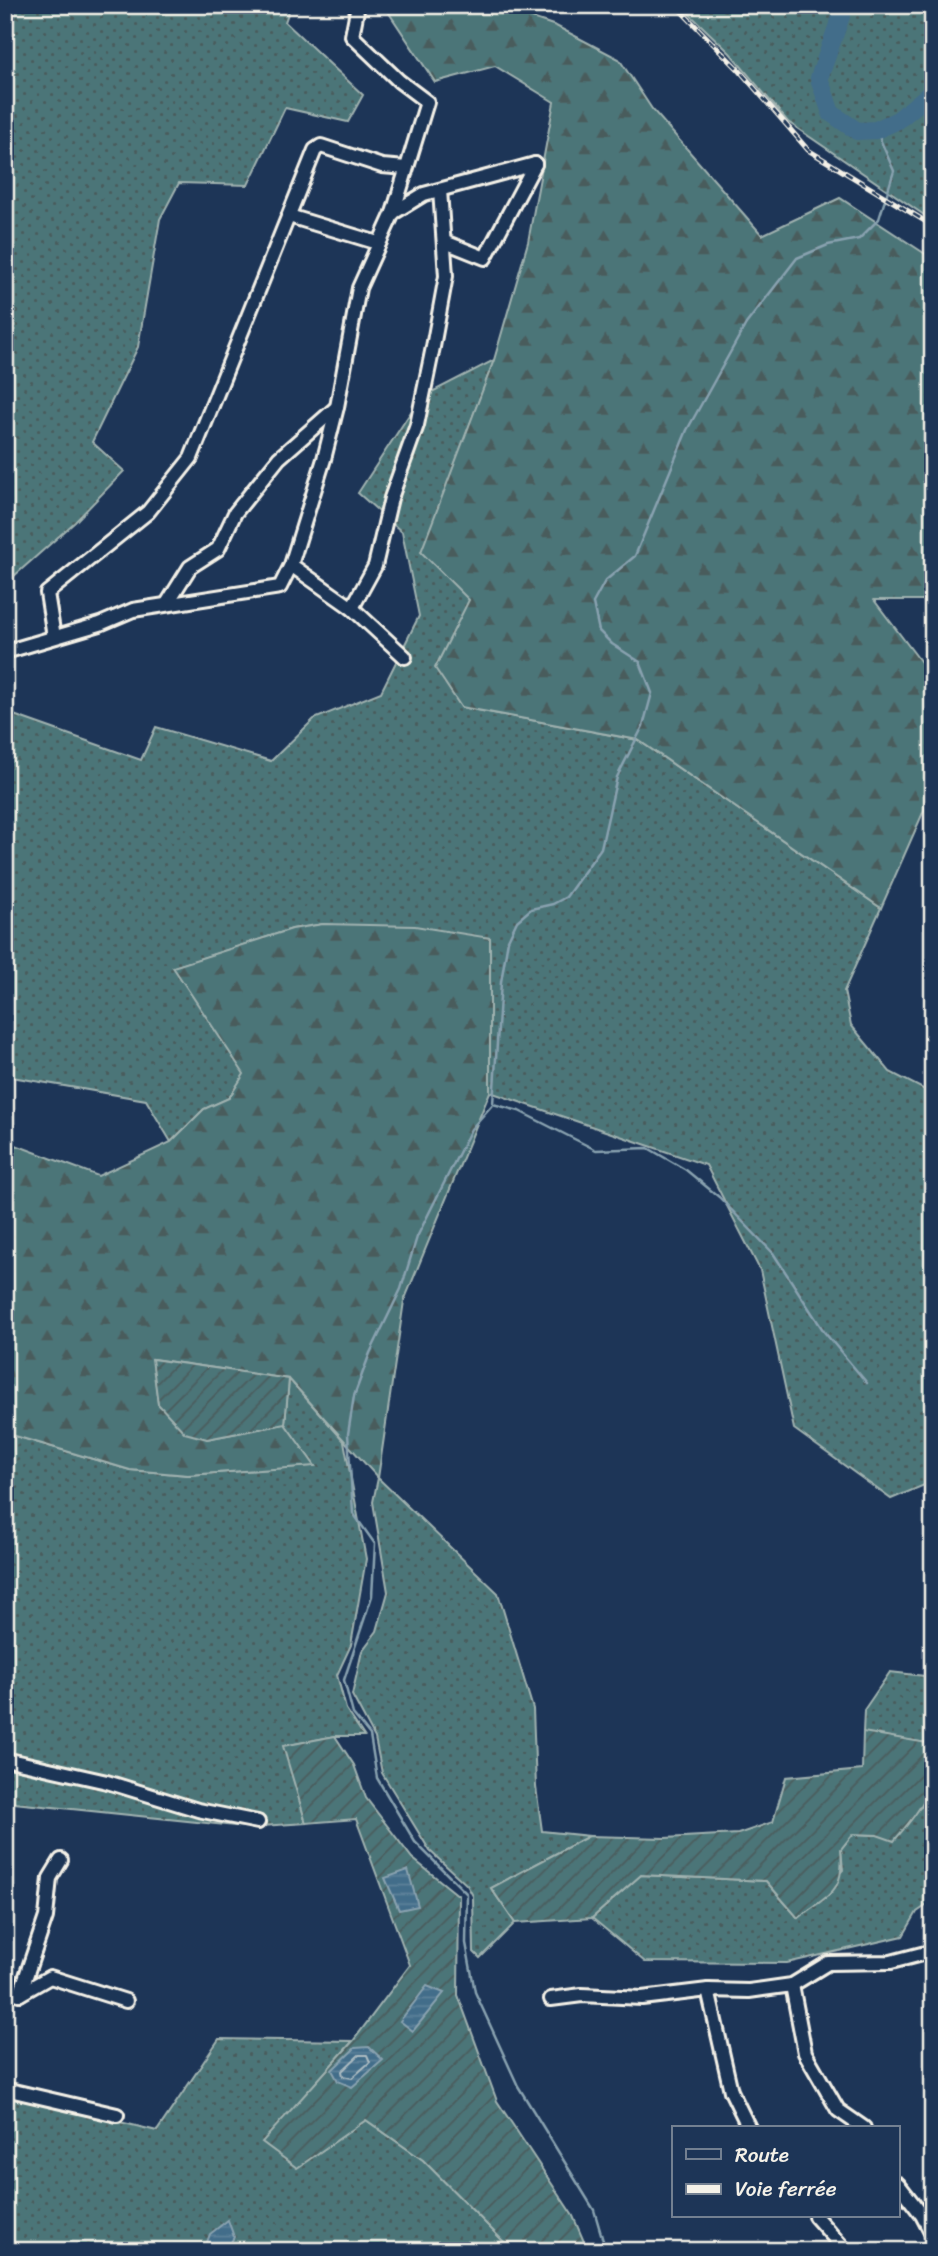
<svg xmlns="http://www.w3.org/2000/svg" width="938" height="2256" viewBox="0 0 938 2256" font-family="Sriracha,sans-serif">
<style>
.grass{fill:url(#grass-dots);stroke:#a0b2b0;stroke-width:2}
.forest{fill:url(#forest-firs);stroke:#a0b2b0;stroke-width:2}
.garden{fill:url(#garden-furrows);stroke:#a0b2b0;stroke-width:2}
.water{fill:url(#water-rules);stroke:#89a2b0;stroke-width:2}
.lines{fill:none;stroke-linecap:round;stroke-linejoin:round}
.shore{stroke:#adbcc2;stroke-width:2}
.stream{stroke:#89a2b0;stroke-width:2.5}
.river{stroke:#426d8a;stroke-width:18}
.street-casing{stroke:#f4f1e8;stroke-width:18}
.street{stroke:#1d3557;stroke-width:12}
.rail-casing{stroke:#f4f1e8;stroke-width:5}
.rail{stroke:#1d3557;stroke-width:2.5;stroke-dasharray:8;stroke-linecap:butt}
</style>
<defs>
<pattern id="grass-dots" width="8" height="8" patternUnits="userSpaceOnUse" patternTransform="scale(1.75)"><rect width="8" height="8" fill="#4c7478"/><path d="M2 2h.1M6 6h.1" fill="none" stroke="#4a5c5c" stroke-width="1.8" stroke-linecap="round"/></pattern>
<pattern id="forest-firs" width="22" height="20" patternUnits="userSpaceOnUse" patternTransform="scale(1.75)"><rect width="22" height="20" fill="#4c7478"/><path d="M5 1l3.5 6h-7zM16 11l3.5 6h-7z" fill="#4a5c5c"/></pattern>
<pattern id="garden-furrows" width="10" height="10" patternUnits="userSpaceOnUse" patternTransform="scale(1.75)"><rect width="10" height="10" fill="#4c7478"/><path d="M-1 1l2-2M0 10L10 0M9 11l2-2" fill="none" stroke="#4a5c5c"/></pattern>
<pattern id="water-rules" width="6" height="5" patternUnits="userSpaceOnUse" patternTransform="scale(1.75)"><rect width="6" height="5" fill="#426d8a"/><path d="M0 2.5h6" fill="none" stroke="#5e829a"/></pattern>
</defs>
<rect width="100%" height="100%" fill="#1d3557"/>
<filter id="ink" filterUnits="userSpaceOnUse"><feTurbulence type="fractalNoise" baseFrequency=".0143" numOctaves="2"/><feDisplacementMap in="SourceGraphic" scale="14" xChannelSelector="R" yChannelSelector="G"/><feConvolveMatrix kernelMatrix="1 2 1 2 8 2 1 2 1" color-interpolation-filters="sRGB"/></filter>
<g filter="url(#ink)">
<g class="grass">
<polygon points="5,5 53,5 74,11 77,5 291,5 285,22 363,95 348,122 285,108 248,185 179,183 160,219 138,347 92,442 124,471 75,522 5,584"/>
<polygon points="680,5 933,5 933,221 788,122 730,53"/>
<polygon points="494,360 442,499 469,600 461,707 638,740 881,908 844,991 851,1025 890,1072 933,1094 933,1478 927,1484 891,1499 794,1429 760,1270 706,1165 490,1092 490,938 323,924 292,929 174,967 245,1074 229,1098 204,1109 171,1142 146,1100 12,1077 5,1061 8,713 141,760 156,727 271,761 314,719 381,692 419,616 402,532 358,493 420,398"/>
<polygon points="289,1379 344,1441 366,1559 351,1645 337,1675 346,1709 364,1736 335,1736 284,1746 306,1823 245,1827 5,1802 5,1433 130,1470 188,1475 314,1466 285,1424"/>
<polygon points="378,1478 498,1593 533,1709 536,1787 542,1831 589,1836 491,1888 515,1923 480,1958 474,1952 473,1896 467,1885 430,1851 382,1773 375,1738 352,1695 362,1651 377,1631 388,1592 373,1502"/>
<polygon points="890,1672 933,1677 933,1744 863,1733 864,1710"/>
<polygon points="933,1781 933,1901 917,1912 903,1936 787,1963 645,1962 592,1918 641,1875 766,1881 798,1918 843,1870 841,1849 853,1834 877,1835 924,1805"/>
<polygon points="219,2039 353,2041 263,2142 297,2167 366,2120 423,2160 513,2251 110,2251 41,2243 41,2251 5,2251 5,2094 157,2131"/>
</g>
<g class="forest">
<polygon points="403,5 493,5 556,26 619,59 652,109 762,235 840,198 933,259 933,608 924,600 874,600 933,678 933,790 881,908 638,740 461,707 435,668 469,600 421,552 494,360 528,242 554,102 495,66 435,82 387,10"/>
<polygon points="323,924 415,926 490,938 490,1092 404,1301 378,1478 289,1379 153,1359 158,1404 207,1439 285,1424 315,1466 188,1475 130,1470 5,1433 5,1141 98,1176 171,1142 204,1109 229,1098 244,1074 173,967 292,929"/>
</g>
<g class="garden">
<polygon points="152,1359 289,1379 285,1424 207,1439 185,1433 158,1404"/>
<path d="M863 1732 933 1744C933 1795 926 1802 894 1841L877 1835 853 1834 841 1849C845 1893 830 1893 798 1918L766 1881 641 1875 592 1918 515 1923 491 1888 589 1836 665 1838 738 1834 773 1822 786 1777 862 1770Z"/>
<polygon points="335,1736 354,1765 366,1798 412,1858 459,1896 458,1995 497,2101 573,2216 588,2251 513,2251 423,2160 366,2120 297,2168 262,2142 353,2041 410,1965 356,1819 306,1823 283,1746"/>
</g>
<g class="water">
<polygon points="408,1870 418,1906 399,1910 385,1878"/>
<polygon points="427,1986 444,1993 413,2031 400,2021"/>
<polygon points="369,2047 383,2060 352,2087 338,2081 332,2070 355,2048"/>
<polygon points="228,2220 234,2237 226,2251 215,2251 206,2245 210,2234"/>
</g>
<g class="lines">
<polygon class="shore" points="359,2055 367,2055 370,2062 352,2078 343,2076 342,2071"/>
<g class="stream">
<polyline points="493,1104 519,1111 596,1150 648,1148 686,1170 719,1197 773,1253 825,1333 867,1383"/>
<polyline points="606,2251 594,2210 518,2086 475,1992 466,1943 467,1894 415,1842 377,1778 370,1735 353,1714 344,1680 372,1596 375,1544 353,1513 348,1434 354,1396 370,1353 401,1289 417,1237 471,1129 493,1104 501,982 508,940 517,921 531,909 553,904 566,897 601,848 617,777 643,726 652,693 640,662 612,644 599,631 593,603 605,581 635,556 687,430 746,324 797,258 828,245 859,239 879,219 894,171 876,130"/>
</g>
<polyline class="river" points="845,5 819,78 831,113 857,131 876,130 898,120 933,91"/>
<g class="street-casing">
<g id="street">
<polyline points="358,5 352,36 399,81 427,102 393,213"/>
<polyline points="289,216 378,243"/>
<polyline points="445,242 485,258 535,164"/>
<polyline points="291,565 352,608 405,657"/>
<polyline points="168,602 190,567 218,549 235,513 279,458 337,407"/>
<polyline points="352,608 375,566 391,498 417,425 433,347 446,276 440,190"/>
<polyline points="54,637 47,593 148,512 191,458 315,150 321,146 382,166 406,168"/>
<polyline points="5,652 100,624 133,610 280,587 291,565 324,459 337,407 359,288 393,213 424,194 535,164"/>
<polyline points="5,1759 107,1782 198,1810 258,1822"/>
<polyline points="792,1985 805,2053 838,2110 864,2128"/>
<polyline points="708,1990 731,2091 749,2128"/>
<polyline points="5,1991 20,1994 50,1977 126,2001"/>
<polyline points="20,1994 46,1917 50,1878 61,1860"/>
<polyline points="551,1999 582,1995 642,1998 708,1990 749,1991 792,1985 828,1963 891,1962 933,1951"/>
<polyline points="5,2089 117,2115"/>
<polyline points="898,2184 922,2215 933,2236"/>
<polyline points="815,2216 846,2251"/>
</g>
</g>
<use href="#street" class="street"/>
<g class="rail-casing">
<polyline id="rail" points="675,5 739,70 808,150 933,226"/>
</g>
<use href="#rail" class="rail"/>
</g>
</g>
<rect width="938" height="2256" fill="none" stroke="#1d3557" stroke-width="28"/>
<rect x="14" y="14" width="910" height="2228" fill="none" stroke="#f4f1e8" stroke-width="2.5" filter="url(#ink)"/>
<rect x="672" y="2126" width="228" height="91" fill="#1d3557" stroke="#738091" stroke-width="2"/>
<rect x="686" y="2149" width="35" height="10" fill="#1d3557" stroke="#738091" stroke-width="2"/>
<text x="735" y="2162" font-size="21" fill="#f4f1e8">Route</text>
<rect x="686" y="2184" width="35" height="10" fill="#f4f1e8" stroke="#738091" stroke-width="2"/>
<text x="735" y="2196" font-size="21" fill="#f4f1e8">Voie ferrée</text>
</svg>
